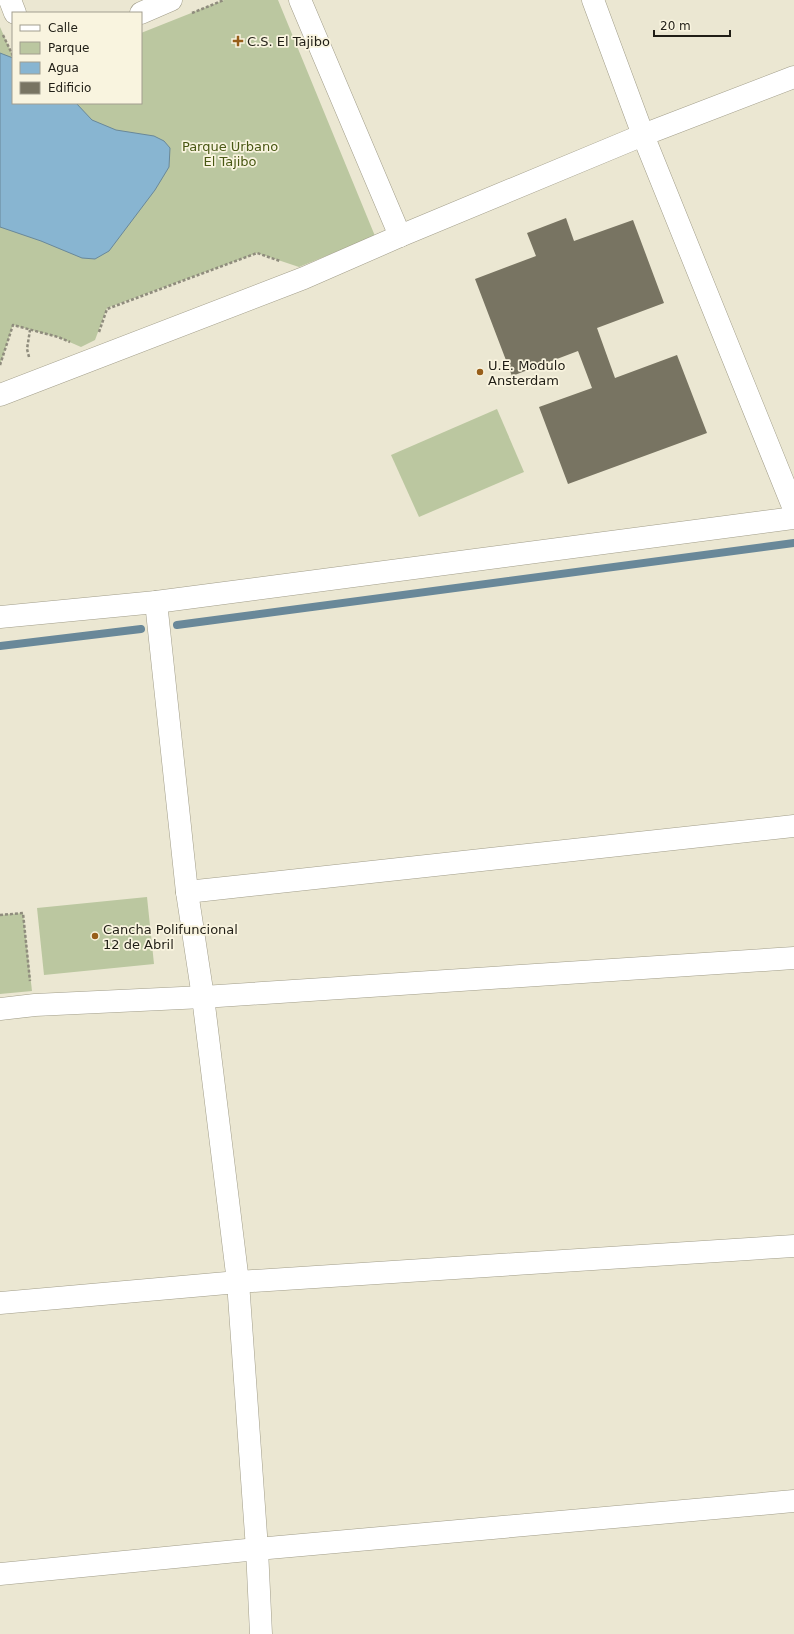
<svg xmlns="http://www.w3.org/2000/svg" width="794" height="1634" viewBox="0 0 794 1634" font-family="'DejaVu Sans',sans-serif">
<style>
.green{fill:#bbc7a0}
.water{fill:#88b5d1;stroke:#698899}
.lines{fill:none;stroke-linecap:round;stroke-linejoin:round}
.stream{stroke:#698899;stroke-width:8}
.building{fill:#787462}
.minor-casing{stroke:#a19d89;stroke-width:23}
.path{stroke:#8f8c7d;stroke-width:2.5;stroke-dasharray:3 2;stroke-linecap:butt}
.minor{stroke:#fff;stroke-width:22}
.poi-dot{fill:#975e1a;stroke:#f9f4df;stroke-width:1.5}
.labels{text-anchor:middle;stroke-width:3.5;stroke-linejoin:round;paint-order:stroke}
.poi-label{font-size:13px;fill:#201e16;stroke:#f9f4df;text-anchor:start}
.park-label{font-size:13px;fill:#495814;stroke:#f9f4df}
</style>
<rect width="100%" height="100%" fill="#ebe7d2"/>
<g class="green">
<polygon points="224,0 278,0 375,236 299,267 257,253 107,308 95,340 81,347 58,337 13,325 0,365 0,27 13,56 13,103 141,103 141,33"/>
<polygon points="497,409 524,472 419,517 391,455"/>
<polygon points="147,897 154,964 44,975 37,908"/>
<polygon points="23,913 32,991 0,994 0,915"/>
</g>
<polygon class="water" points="0,53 13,58 13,103 76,103 92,120 116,130 154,136 164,141 170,148 169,167 155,190 109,251 95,259 82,258 41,241 0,227"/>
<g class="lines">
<g class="stream">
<polyline points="177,625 794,543"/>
<polyline points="0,646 141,629"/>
</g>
</g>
<polygon class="building" points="566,218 574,241 633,220 664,303 597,328 615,378 677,355 707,433 568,484 539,407 592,388 578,351 512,376 475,279 536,256 527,233"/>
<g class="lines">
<g class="minor-casing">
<g id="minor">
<polyline points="10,0 15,13"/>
<polyline points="300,0 400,236"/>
<polyline points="593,0 643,135 794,509"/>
<polyline points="141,13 171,0"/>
<polyline points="0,395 304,278 400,236 643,135 794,77"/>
<polyline points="156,602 187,892 203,997 238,1282 257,1549 261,1634"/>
<polyline points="0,617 156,602 794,518"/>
<polyline points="187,892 794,826"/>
<polyline points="0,1009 35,1005 203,997 794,958"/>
<polyline points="0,1303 238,1282 794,1246"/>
<polyline points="0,1574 257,1549 794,1501"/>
</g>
</g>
<g class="path">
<polyline points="192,13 224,0"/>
<polyline points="3,35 13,56"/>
<polyline points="99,332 107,309 257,253 280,261"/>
<polyline points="29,357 27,349 30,330"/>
<polyline points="0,365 13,325 58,337 70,342"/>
<polyline points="0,915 23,913 30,981"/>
</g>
<use href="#minor" class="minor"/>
</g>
<g class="poi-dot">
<path d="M236 35h4v4h4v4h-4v4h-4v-4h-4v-4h4z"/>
<circle cx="480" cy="372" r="4"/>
<circle cx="95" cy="936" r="4"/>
</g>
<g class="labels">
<g class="poi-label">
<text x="247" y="46">C.S. El Tajibo</text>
<text x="488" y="370">U.E. Modulo<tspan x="488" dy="15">Ansterdam</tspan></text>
<text x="103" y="934">Cancha Polifuncional<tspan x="103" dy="15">12 de Abril</tspan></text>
</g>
<g class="park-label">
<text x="230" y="151">Parque Urbano<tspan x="230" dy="15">El Tajibo</tspan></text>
</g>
</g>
<rect x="12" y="12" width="130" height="92" fill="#f9f4df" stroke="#a29e8f"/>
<rect x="20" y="25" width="20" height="6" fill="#ffffff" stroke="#a29e8f"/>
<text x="48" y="32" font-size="12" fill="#201e16">Calle</text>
<rect x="20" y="42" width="20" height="12" fill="#bbc7a0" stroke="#a29e8f"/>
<text x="48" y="52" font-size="12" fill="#201e16">Parque</text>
<rect x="20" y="62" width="20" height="12" fill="#88b5d1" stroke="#a29e8f"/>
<text x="48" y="72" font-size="12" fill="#201e16">Agua</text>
<rect x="20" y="82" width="20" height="12" fill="#787462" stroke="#a29e8f"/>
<text x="48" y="92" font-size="12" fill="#201e16">Edificio</text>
<path d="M654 30v6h76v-6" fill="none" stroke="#201e16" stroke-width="2"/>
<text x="660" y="30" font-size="12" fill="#201e16" stroke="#f9f4df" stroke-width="3" paint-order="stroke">20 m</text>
</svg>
